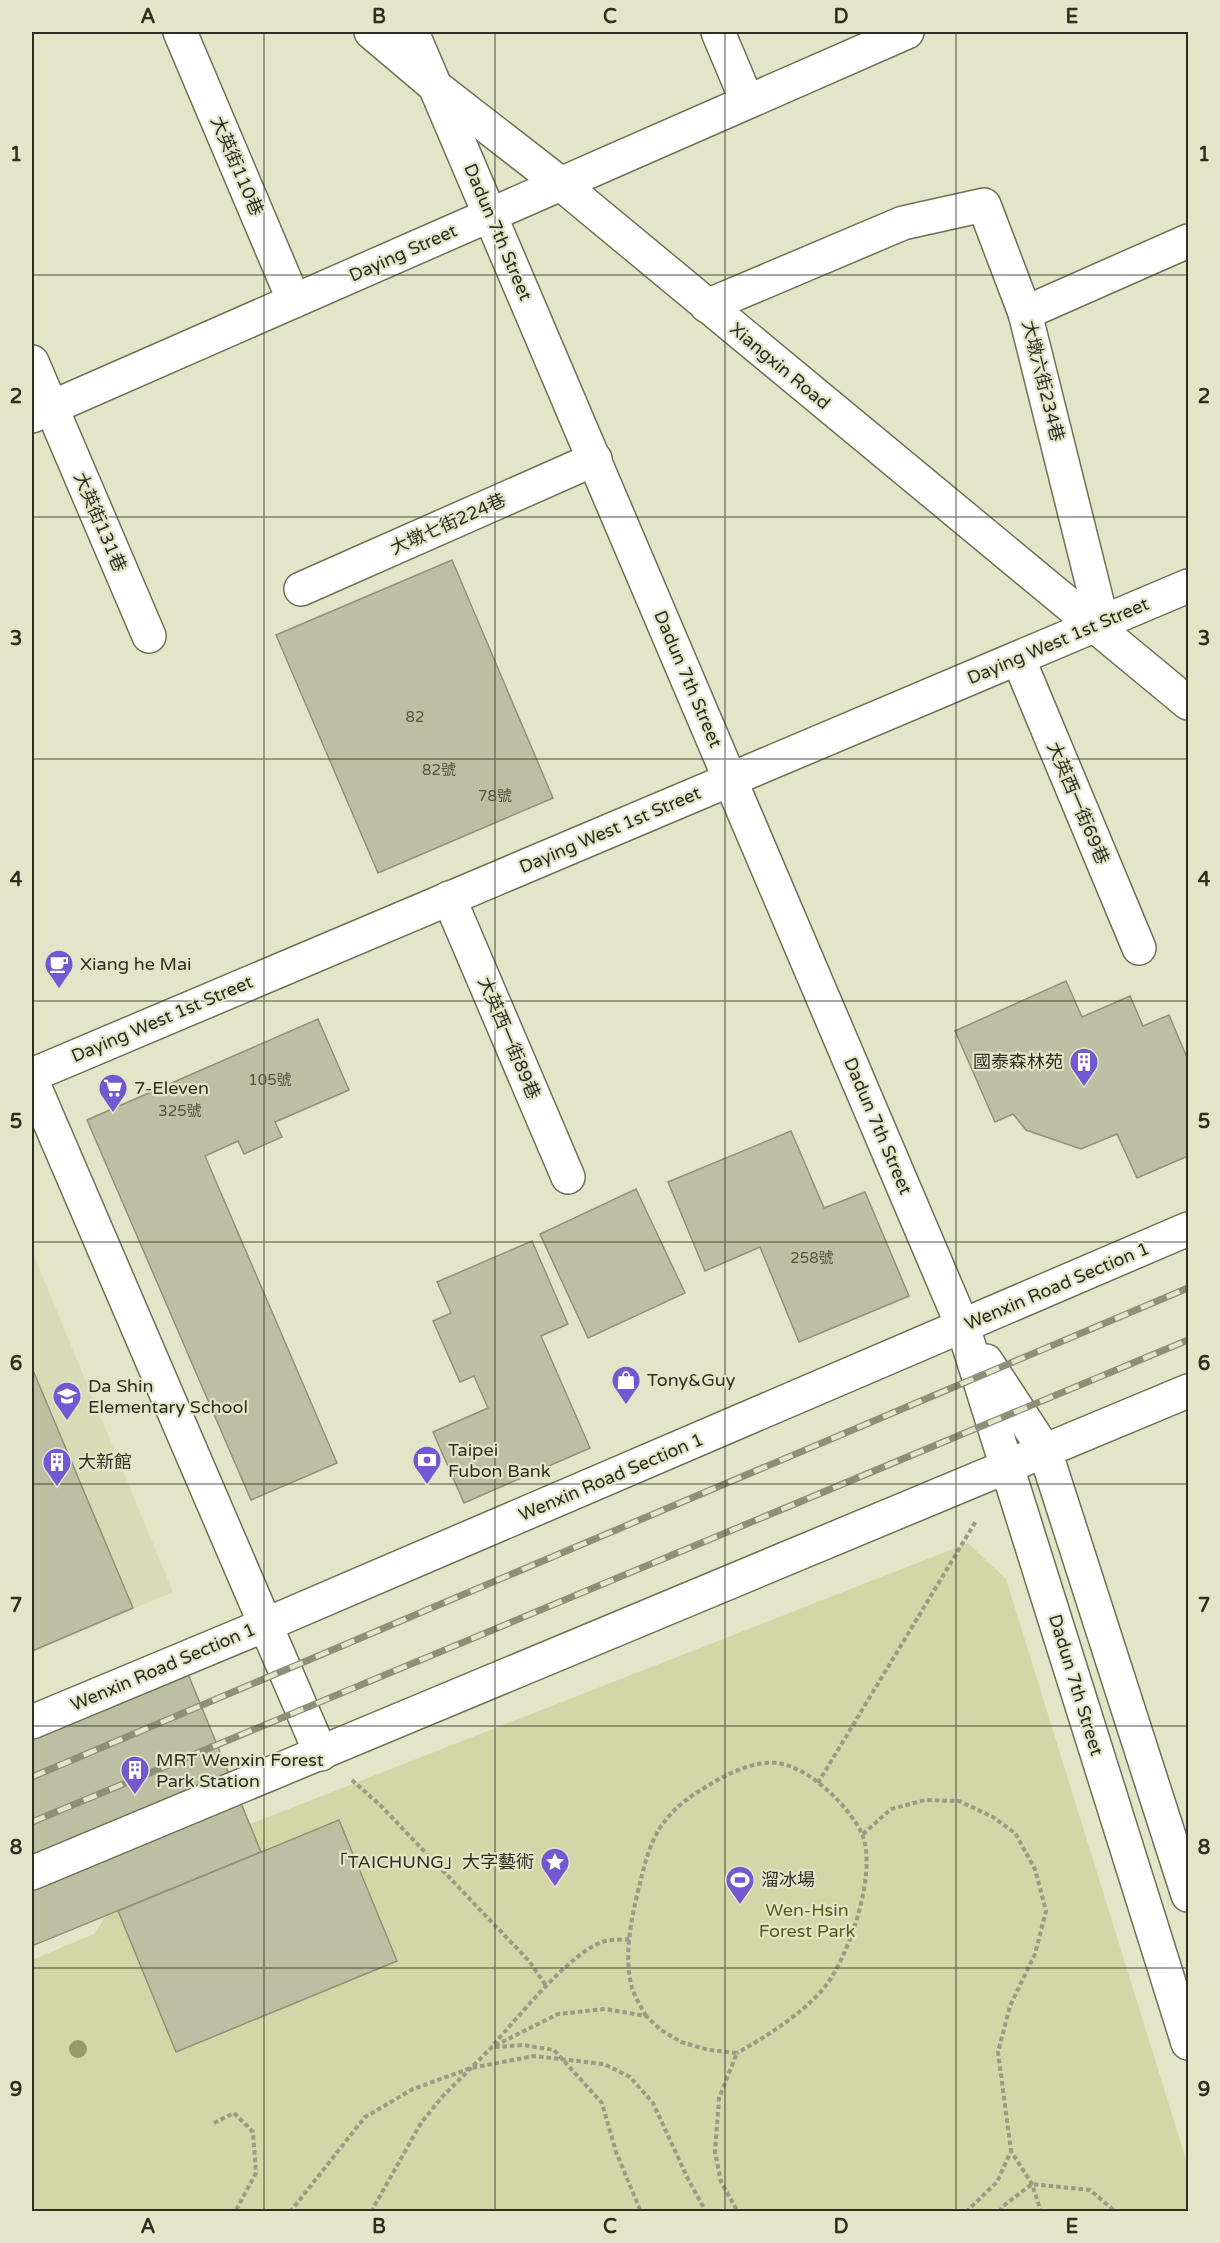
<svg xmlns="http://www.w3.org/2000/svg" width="1220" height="2243" viewBox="0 0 1220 2243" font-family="'Varela Round','Noto Sans TC',sans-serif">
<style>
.built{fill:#d8dcb6}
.green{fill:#d3d7a7}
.building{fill:#bcbfa2;stroke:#909276;stroke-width:1.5}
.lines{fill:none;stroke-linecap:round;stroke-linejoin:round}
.minor-casing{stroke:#6d7055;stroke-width:36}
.major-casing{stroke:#6d7055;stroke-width:36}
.path{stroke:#999b84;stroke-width:4;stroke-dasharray:4.5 3;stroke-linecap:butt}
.minor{stroke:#fff;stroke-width:33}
.major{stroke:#fff;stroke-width:33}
.rail-casing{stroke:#8d8f79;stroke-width:7}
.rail{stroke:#e2e5c7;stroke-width:4.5;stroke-dasharray:14;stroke-linecap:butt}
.tree{fill:#979967}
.grid{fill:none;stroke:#2e2f23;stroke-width:1.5;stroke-opacity:0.55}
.labels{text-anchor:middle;stroke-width:4.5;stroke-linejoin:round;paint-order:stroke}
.number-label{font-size:15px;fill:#525343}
.street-label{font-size:18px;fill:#2e2f23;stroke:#e2e5c7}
.poi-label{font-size:18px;fill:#2e2f23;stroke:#e2e5c7;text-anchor:start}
.park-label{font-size:18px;fill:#595b18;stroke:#e2e5c7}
.neatline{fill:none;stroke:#2e2f23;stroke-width:2}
.grid-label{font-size:20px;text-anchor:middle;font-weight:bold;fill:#2e2f23}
</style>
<rect width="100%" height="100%" fill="#e2e5c7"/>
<polygon class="built" points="32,1251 173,1592 32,1651"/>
<polygon class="green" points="968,1543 1006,1579 1188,2166 1188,2211 32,2212 32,1960 94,1934 138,1868"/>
<g class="building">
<polygon points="452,560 553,798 378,873 276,635"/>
<polygon points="1066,981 1082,1017 1130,996 1143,1026 1169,1015 1188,1060 1188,1156 1137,1178 1117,1134 1081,1149 1026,1130 1013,1114 995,1122 955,1031"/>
<polygon points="318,1019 349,1090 275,1122 282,1137 244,1154 238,1141 205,1156 337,1463 251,1500 87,1120"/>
<polygon points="791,1131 824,1208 865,1192 909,1296 799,1342 760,1247 705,1271 668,1182"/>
<polygon points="636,1189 685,1293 588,1338 540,1234"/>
<polygon points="532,1241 568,1324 541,1336 590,1448 464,1503 433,1432 488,1408 474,1376 460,1382 433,1321 451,1313 437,1282"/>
<polygon points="32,1368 133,1608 32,1651"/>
<polygon points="188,1674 261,1852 32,1946 32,1739"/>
<polygon points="339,1820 397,1961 176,2052 118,1911"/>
</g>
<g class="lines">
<g class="minor-casing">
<g id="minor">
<polyline points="180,32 294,301"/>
<polyline points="371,32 436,87 561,184 1188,703"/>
<polyline points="412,32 963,1327 1188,2043"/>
<polyline points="718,32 747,101"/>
<polyline points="707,306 903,223 984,205 1025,313"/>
<polyline points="32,362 149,636"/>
<polyline points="32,416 907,32"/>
<polyline points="301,589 595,459"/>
<polyline points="1102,622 1025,313 1188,241"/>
<polyline points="1018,658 1139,948"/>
<polyline points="449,898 568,1177"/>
<polyline points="32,1075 1188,586"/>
<polyline points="32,1081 321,1754"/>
<polyline points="986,1361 1045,1451 1188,1895"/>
</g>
</g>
<g class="major-casing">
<g id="major">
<polyline points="32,1722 265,1625 1188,1229"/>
<polyline points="32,1873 1188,1391"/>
</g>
</g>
<g class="path">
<polyline points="352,1780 382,1807 529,1961 547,1987"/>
<polyline points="818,1783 976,1521"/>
<polyline points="863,1834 891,1809 925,1800 959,1801 993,1817 1015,1833 1035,1869 1046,1911 1035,1954 1010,2006 998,2052 1011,2151"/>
<path d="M646 2016C641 2007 635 1997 632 1988 622 1951 634 1907 643 1871 654 1827 670 1808 709 1785 729 1773 753 1761 777 1763 808 1766 850 1807 862 1834 878 1872 849 1957 824 1988 802 2014 767 2036 737 2053"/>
<path d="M494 2044C519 2016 569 1954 602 1942 610 1939 622 1940 630 1939"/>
<polyline points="495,2047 523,2045 554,2050 602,2103 616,2152 641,2212"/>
<polyline points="214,2123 234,2113 253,2132 256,2173 235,2212"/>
<polyline points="290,2212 365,2117 413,2089 471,2068 534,2056 604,2064 630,2077 653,2103 688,2179 706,2212"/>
<polyline points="371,2212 421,2123 442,2097 492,2047 558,2014 605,2009 646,2016 661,2030 681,2042 709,2050 737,2053 719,2098 715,2152 721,2182 738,2212"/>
<polyline points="966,2212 997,2182 1011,2151 1032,2184 1041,2212"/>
<polyline points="1000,2212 1002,2207 1032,2184 1090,2190 1116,2212"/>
</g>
<use href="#minor" class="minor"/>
<use href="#major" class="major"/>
<g class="rail-casing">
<g id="rail">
<polyline points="32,1777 1188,1288"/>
<polyline points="32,1822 1188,1340"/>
</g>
</g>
<use href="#rail" class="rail"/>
</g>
<circle class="tree" cx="78" cy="2049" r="9"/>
<path class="grid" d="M264 32V2212M495 32V2212M725 32V2212M956 32V2212M32 275H1188M32 517H1188M32 759H1188M32 1001H1188M32 1242H1188M32 1484H1188M32 1726H1188M32 1968H1188"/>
<defs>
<g id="cafe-pin" transform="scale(1.5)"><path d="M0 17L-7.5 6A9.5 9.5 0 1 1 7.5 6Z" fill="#7358d2" stroke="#e2e5c7"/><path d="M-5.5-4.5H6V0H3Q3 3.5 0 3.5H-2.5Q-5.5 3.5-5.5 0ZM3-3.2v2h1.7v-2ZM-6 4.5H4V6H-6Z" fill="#fff"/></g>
<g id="building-pin" transform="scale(1.5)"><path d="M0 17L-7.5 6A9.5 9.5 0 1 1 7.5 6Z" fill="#7358d2" stroke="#e2e5c7"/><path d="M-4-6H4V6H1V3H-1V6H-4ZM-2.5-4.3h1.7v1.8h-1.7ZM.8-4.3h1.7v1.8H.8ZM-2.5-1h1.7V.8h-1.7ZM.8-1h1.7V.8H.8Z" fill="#fff"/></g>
<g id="supermarket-pin" transform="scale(1.5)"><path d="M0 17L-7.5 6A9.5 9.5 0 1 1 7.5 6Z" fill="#7358d2" stroke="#e2e5c7"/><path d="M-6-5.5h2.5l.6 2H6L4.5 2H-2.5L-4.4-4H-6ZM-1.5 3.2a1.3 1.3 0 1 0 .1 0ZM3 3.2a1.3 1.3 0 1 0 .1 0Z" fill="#fff"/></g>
<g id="shop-pin" transform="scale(1.5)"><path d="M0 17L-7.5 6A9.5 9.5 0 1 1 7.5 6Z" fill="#7358d2" stroke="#e2e5c7"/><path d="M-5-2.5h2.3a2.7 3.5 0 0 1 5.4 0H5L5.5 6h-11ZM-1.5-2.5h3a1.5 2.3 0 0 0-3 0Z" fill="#fff"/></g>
<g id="school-pin" transform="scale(1.5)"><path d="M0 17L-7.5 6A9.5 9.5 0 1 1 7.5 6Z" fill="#7358d2" stroke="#e2e5c7"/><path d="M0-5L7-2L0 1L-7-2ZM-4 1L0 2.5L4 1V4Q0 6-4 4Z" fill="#fff"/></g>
<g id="bank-pin" transform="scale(1.5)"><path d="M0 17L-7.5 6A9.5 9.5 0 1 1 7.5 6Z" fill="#7358d2" stroke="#e2e5c7"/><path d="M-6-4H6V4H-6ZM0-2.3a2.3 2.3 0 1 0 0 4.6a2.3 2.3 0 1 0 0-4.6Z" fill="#fff"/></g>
<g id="sight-pin" transform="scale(1.5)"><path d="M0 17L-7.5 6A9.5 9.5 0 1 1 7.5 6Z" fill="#7358d2" stroke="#e2e5c7"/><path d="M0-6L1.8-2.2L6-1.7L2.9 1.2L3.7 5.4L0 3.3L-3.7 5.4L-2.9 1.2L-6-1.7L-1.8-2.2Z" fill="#fff"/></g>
<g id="stadium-pin" transform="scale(1.5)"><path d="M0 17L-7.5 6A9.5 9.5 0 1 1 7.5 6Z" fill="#7358d2" stroke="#e2e5c7"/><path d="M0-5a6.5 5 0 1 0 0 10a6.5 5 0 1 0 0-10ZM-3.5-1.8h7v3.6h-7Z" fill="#fff"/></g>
</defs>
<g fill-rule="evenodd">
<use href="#cafe-pin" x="59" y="964"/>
<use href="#building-pin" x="1084" y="1062"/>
<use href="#supermarket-pin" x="113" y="1088"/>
<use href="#shop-pin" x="626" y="1380"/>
<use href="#school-pin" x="67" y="1396"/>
<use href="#bank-pin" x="427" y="1460"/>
<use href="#building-pin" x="57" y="1462"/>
<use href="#building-pin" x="135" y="1770"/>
<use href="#sight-pin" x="555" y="1862"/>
<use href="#stadium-pin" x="740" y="1880"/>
</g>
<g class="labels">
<g class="number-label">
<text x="415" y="722">82</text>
<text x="439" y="775">82號</text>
<text x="495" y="801">78號</text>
<text x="270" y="1085">105號</text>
<text x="180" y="1116">325號</text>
<text x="812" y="1263">258號</text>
</g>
<g class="street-label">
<text transform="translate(237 166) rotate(67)" y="6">大英街110巷</text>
<text transform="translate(498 232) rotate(67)" y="6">Dadun 7th Street</text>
<text transform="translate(403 253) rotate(-24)" y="6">Daying Street</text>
<text transform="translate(780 366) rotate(40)" y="6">Xiangxin Road</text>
<text transform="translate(1043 381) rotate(76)" y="6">大墩六街234巷</text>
<text transform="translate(100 522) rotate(67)" y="6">大英街131巷</text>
<text transform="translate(448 524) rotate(-24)" y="6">大墩七街224巷</text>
<text transform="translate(1058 641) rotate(-23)" y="6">Daying West 1st Street</text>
<text transform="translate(688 679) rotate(67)" y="6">Dadun 7th Street</text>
<text transform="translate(1078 803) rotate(67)" y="6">大英西一街69巷</text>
<text transform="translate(610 830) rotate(-23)" y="6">Daying West 1st Street</text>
<text transform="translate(162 1019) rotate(-23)" y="6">Daying West 1st Street</text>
<text transform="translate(509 1038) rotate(67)" y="6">大英西一街89巷</text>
<text transform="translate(878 1126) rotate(67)" y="6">Dadun 7th Street</text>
<text transform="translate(1057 1286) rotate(-23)" y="6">Wenxin Road Section 1</text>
<text transform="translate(611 1477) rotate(-23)" y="6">Wenxin Road Section 1</text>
<text transform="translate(163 1667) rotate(-23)" y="6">Wenxin Road Section 1</text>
<text transform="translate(1076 1685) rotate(73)" y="6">Dadun 7th Street</text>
</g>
<g class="poi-label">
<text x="80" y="970">Xiang he Mai</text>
<text x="1063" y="1068" text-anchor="end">國泰森林苑</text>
<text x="134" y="1094">7-Eleven</text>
<text x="647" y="1386">Tony&amp;Guy</text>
<text x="88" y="1392">Da Shin<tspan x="88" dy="21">Elementary School</tspan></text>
<text x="448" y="1456">Taipei<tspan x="448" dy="21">Fubon Bank</tspan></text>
<text x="78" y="1468">大新館</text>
<text x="156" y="1766">MRT Wenxin Forest<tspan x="156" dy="21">Park Station</tspan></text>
<text x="534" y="1868" text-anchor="end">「TAICHUNG」大字藝術</text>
<text x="761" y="1886">溜冰場</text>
</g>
<g class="park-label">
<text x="807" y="1916">Wen-Hsin<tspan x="807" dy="21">Forest Park</tspan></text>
</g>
</g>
<rect width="1220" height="2243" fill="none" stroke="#e2e5c7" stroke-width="66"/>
<rect x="33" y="33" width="1154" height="2177" class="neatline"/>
<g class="grid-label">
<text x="148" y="23">A</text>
<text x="379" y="23">B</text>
<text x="610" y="23">C</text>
<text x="841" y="23">D</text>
<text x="1072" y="23">E</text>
<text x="16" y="161">1</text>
<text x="1204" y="161">1</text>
<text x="16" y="403">2</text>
<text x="1204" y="403">2</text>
<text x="16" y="645">3</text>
<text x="1204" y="645">3</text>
<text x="16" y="886">4</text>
<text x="1204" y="886">4</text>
<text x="16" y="1128">5</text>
<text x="1204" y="1128">5</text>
<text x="16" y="1370">6</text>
<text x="1204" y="1370">6</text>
<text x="16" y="1612">7</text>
<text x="1204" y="1612">7</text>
<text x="16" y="1854">8</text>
<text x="1204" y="1854">8</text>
<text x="16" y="2096">9</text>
<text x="1204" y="2096">9</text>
<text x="148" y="2233">A</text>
<text x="379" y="2233">B</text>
<text x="610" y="2233">C</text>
<text x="841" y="2233">D</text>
<text x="1072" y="2233">E</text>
</g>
</svg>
